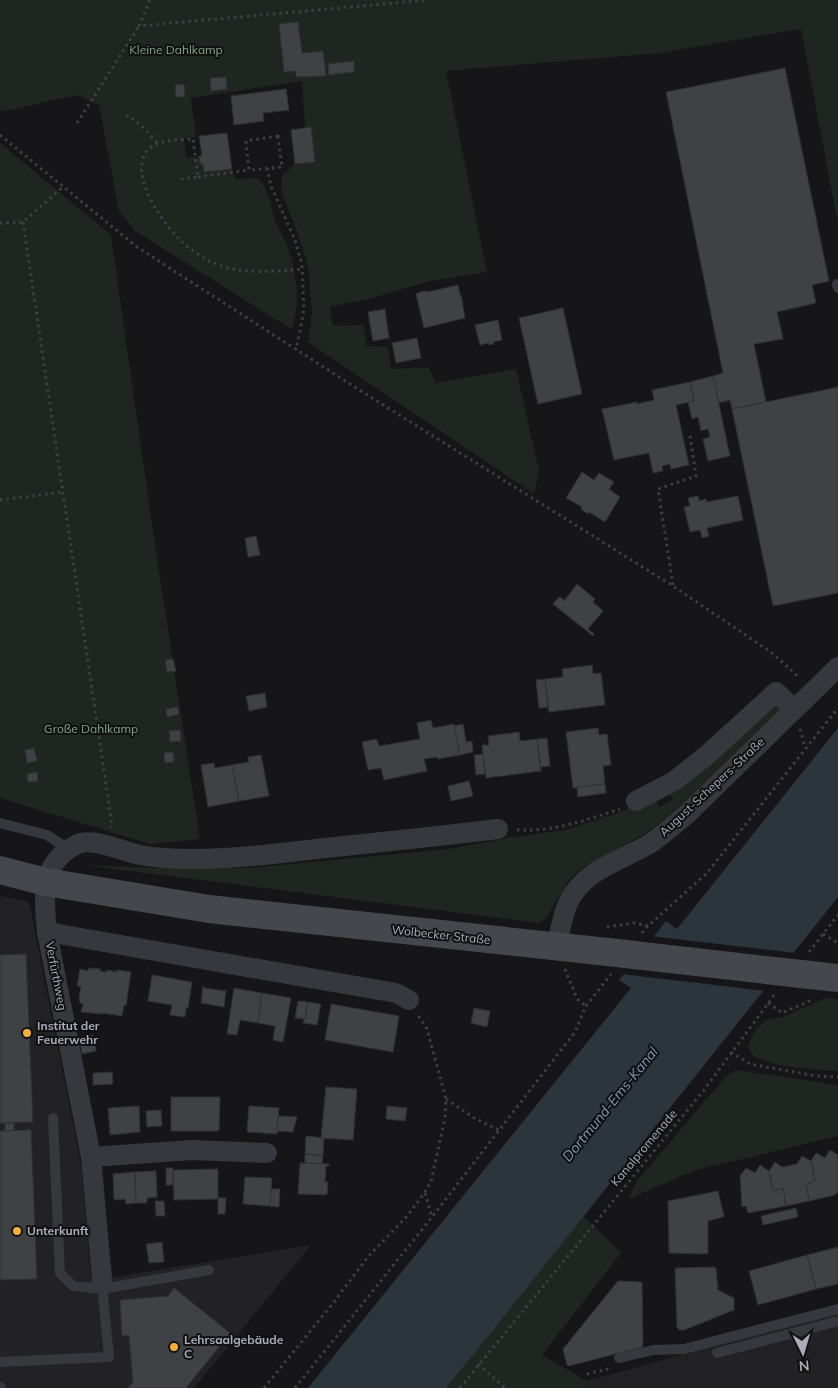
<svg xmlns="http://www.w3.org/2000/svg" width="838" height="1388" viewBox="0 0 838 1388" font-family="Mulish,sans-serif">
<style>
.built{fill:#222225}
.green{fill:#1e261f}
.water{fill:#2c353c}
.pier{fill:#161618}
.building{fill:#404145;stroke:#303034}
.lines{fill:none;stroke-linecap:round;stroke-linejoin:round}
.path{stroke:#3d3f44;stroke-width:3;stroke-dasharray:2.5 4;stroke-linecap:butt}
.lane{stroke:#37383d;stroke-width:10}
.street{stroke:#37383d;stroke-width:20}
.secondary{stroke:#45474d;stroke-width:28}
.secondary-bridge{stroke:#45474d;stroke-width:28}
.poi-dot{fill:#f2b134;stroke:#111113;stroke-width:2}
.labels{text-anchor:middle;stroke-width:4;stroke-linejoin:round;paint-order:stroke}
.park-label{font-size:12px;fill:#7fa381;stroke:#111113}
.street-label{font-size:12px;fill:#a8adb8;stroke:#111113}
.poi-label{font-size:12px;font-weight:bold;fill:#a8adb8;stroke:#111113;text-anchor:start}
.water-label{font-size:14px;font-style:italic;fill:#7f9bb3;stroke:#111113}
</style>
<rect width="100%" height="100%" fill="#161618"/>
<g class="built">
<polygon points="0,896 29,902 81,1164 91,1279 102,1279 311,1245 194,1388 0,1388"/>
<polygon points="838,1311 838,1388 589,1388 587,1381"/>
</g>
<g class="green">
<path d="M0 0H838V224L801 29 659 53 446 71 487 272 430 281 372 298 330 307 333 326 364 325 366 346 388 347 391 369 428 367 436 383 516 369 539 470 534 494 308 342 312 313 308 266 299 237 281 191 282 176 295 164 315 162 305 128 302 81 191 98 196 137 184 138 186 158 199 156 200 164H203L204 172 232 169 235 180 257 178C270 189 270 205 275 220 278 229 283 236 287 245 296 267 302 307 291 329L135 231 119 211 99 105 77 95 0 112Z"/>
<polygon points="0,143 111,235 154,538 200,839 150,844 0,798"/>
<polygon points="772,703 784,706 680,807 661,822 646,833 584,867 570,879 546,918 539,923 83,865 155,868 250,868 449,849 513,837 566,830 626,810 654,798 659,807 673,800 668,790"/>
<path d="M825 998 838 999V1071C816 1070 776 1067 757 1058 751 1055 750 1051 748 1046L755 1030 766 1020 783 1017Z"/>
<polygon points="736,1070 838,1085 838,1136 696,1170 628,1199 636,1182 728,1074"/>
<polygon points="583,1216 621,1253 542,1355 587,1381 589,1388 446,1388"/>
</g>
<polygon class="water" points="838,728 838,897 482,1344 446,1388 308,1388 631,988 619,980 666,921 677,929"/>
<polygon class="pier" points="650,936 796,953 766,991 621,974"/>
<g class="building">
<polygon points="298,22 302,53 323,51 326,76 296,77 296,71 284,72 279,24"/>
<polygon points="354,61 354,72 329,75 328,64"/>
<polygon points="785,68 829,281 812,285 816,303 777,312 783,339 754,344 766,402 732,409 730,400 718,403 713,378 713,376 723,373 666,92"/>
<polygon points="226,77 227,89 211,91 210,78"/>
<polygon points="184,84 185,97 176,97 175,85"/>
<polygon points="286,89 289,110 263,113 264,121 234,125 231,96"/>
<polygon points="311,127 315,162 295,164 291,130"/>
<polygon points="227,133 232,169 204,172 203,164 200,164 199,156 202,155 199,136"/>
<polygon points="458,285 460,295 461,295 465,318 424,328 416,294 420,292 425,291 428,292"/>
<polygon points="563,308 582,394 538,404 519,318"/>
<polygon points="385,309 389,338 373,341 368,312"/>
<polygon points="498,320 502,340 493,342 494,344 489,345 489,343 480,345 475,325"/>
<polygon points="417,338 421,358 396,363 392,343"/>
<polygon points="713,376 730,456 708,461 703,439 710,437 708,429 701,431 698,417 692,419 688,402 694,401 690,382"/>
<polygon points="690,382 694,401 676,405 689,465 671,469 670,464 662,466 663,471 653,473 649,453 614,460 602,409 637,402 637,404 654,400 652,390"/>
<polygon points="838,387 838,593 773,606 732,409"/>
<polygon points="582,472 594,480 599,473 614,482 609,489 620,497 605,522 589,512 588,514 581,509 582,507 566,498"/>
<polygon points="698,496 699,501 706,499 707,502 738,496 743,520 707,528 709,536 702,538 700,530 690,532 684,507 690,506 688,498"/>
<polygon points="256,536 260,555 248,557 245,538"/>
<polygon points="577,584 595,599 593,602 603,611 588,629 594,634 593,636 553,604 559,597 563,599 564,601"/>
<polygon points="173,659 176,671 167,672 165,660"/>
<polygon points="592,665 593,674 601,673 605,705 549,712 545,679 563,677 562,669"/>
<polygon points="545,679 548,707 539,708 536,680"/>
<polygon points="265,693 267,707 249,711 246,696"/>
<polygon points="178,707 179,714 167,717 166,709"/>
<polygon points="431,720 433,728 454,724 460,755 438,759 438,757 424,759 427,771 384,780 381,768 368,770 362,742 375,739 377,740 379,746 420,739 417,723"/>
<polygon points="463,724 466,742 472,741 473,752 460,755 454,726"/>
<polygon points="598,728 599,735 607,734 611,765 603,766 605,784 573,788 566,732"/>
<polygon points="180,730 181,741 170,742 169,731"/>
<polygon points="519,732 520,741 537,739 541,771 486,778 482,745 489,745 488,736"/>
<polygon points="547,738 550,766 541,767 537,739"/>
<polygon points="34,748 37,761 27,763 25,750"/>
<polygon points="173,752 174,762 165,763 164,753"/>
<polygon points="483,754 485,774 476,775 474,755"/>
<polygon points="261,755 269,796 239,801 232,765 249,762 248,757"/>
<polygon points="214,763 215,768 232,765 239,801 208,807 201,765"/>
<polygon points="37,772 38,781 28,782 27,774"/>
<polygon points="469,781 473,796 451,801 448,786"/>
<polygon points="605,784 606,793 578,797 577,787"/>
<polygon points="26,954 33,1122 0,1123 0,955"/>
<polygon points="89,968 101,969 100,971 106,972 107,970 117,972 117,970 131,972 126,1006 124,1005 122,1016 103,1013 103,1014 81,1012 83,1004 80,1003 79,998 81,987 77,986 80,969 88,971"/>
<polygon points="152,975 192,982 188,1008 186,1008 185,1017 170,1015 172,1005 148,1001"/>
<polygon points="203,986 204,988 226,991 226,989 224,1007 201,1003"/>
<polygon points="234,988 262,993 258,1023 240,1020 237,1035 227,1034"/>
<polygon points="262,993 291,998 283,1042 273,1040 275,1026 258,1023"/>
<polygon points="298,1001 308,1002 305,1019 295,1018"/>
<polygon points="308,1002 321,1004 317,1025 303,1023 304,1019 305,1019"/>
<polygon points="331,1004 399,1016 393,1052 325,1040"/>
<polygon points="474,1008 490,1011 487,1027 471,1023"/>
<polygon points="93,1035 96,1051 82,1054 79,1037"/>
<polygon points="112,1072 113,1084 93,1085 93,1073"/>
<polygon points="326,1087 357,1089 353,1140 321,1138"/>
<polygon points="171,1097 220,1097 219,1131 171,1131"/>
<polygon points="139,1106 140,1132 110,1135 108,1108"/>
<polygon points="249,1106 279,1108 277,1134 247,1132"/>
<polygon points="387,1106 407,1108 405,1121 386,1119"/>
<polygon points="161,1110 162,1126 147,1127 146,1111"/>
<polygon points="278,1116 297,1117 293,1132 277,1131"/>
<rect x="5" y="1123" width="9" height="8"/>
<polygon points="31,1130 37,1279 0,1280 0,1131"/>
<polygon points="306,1136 324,1138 323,1156 305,1154"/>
<polygon points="830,1150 838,1155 838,1193 835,1194 835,1195 809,1201 806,1184 815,1181 811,1161 816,1153 825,1158"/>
<polygon points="305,1154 323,1156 322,1164 305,1163"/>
<polygon points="802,1156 811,1161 815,1181 806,1184 809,1201 786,1206 783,1188 773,1191 769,1171 775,1162 782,1167 797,1164"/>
<polygon points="300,1163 329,1164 329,1166 326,1166 325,1182 328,1182 327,1195 298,1194"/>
<polygon points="760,1165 769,1171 773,1191 783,1188 786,1206 748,1213 746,1206 742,1207 740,1176 746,1168 755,1173"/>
<rect x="166" y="1168" width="7" height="17"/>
<polygon points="218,1169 218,1199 174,1200 173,1170"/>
<polygon points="156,1171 157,1197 147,1198 147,1203 136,1203 135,1172"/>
<polygon points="135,1172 136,1203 126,1204 125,1199 114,1200 113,1174"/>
<polygon points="245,1177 272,1178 270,1206 243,1204"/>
<polygon points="271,1189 280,1189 279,1207 270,1206"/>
<polygon points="718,1191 724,1216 723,1217 708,1221 708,1252 707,1254 669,1253 668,1201"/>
<polygon points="218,1198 226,1198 225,1214 218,1214"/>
<polygon points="155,1201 164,1201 165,1216 156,1216"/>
<polygon points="796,1208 798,1217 763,1225 761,1216"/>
<polygon points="162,1242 164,1262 149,1263 146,1244"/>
<polygon points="838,1247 838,1284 816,1289 807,1255"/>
<polygon points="807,1255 816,1289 758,1305 749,1271"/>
<polygon points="713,1267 716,1268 718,1290 734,1298 734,1310 684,1330 679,1330 677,1327 675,1269 677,1268"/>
<polygon points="618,1281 642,1282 643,1344 642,1347 569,1366 567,1365 563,1349"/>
<polygon points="174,1288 230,1333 186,1388 128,1388 133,1382 129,1335 122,1336 120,1300 168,1296"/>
</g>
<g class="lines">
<g class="path">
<polyline points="150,0 139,26 428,0"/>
<path d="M126 115C139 122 149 133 158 144"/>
<polyline points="77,123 139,26"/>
<polyline points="0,135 137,247 353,386 673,586 772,653 800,678"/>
<polygon points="278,136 282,167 249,170 246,141"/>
<polyline points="267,168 271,186 295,240 302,265 304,310 296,350"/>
<polyline points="198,177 249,170"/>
<path d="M181 179 198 177 193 139C179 140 155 139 146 152 130 176 161 220 177 237 190 251 211 264 229 268 252 274 279 271 302 269"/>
<polyline points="23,222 112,825 111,828"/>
<polyline points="0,223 23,222 63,187"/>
<polyline points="0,500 63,492"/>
<polyline points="673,585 658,489 696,476 690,435"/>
<polyline points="800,729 805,747"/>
<path d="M517 830C553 832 586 820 620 809"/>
<polyline points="607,927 635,923 648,926"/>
<polyline points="642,933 648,926 707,873 838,708"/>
<polyline points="823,934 838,943"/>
<polyline points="809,952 838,915"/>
<polyline points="565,969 577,999 586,1006"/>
<polyline points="768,1003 782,1013 814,999"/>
<polyline points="731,1052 750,1064 817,1076 838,1077"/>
<polyline points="446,1099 474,1118 499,1130"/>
<polyline points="425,1193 432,1217"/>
<polyline points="478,1364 505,1388"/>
<polyline points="587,1374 612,1368"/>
<polyline points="264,1388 334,1302 367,1258 408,1215 425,1192 431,1181 445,1118 446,1099 427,1029 418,1015"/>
<polyline points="295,1388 432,1217 575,1032 586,1006 611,974"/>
<polyline points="460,1388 704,1090 775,994"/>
</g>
<g class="lane">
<polyline points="837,284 838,288"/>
<polyline points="0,823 47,835 68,849"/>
<polyline points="53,1118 60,1273 73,1286 102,1289 209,1270"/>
<polyline points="717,1353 838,1321"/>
<polyline points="619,1358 653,1350 684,1349 838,1309"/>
<polyline points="0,1362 109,1357 102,1285"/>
<polyline points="0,1387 1,1388"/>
</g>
<g class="street">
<polyline points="636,801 674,781 706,756 776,692 794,709"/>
<polyline points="47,932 396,993 409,1000"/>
<path d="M556 948C560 933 562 916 568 903 584 869 621 861 651 843 664 834 675 824 687 814L838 667"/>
<polyline points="91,1157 192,1150 267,1153"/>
<path d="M102 1279 91 1157 47 932C44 897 39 862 78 844 92 837 125 852 140 855 156 858 176 859 193 859 237 859 282 853 325 848 383 842 441 836 498 829"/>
</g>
<g class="secondary">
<polyline points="0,870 46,882 209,909 608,952"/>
<polyline points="801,974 838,978"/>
</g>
<polyline class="secondary-bridge" points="608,952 801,974"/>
</g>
<g class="poi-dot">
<circle cx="27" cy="1033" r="5"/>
<circle cx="17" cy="1231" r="5"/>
<circle cx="174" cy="1347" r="5"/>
</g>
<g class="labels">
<g class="park-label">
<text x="176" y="54">Kleine Dahlkamp</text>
<text x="91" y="733">Große Dahlkamp</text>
</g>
<g class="street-label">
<text transform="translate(712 787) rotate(-43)" y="4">August-Schepers-Straße</text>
<text transform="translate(441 935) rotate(6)" y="4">Wolbecker Straße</text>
<text transform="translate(56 976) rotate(79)" y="4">Verfürthweg</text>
<text transform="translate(644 1148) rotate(-50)" y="4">Kanalpromenade</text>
</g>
<g class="poi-label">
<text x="37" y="1030">Institut der<tspan x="37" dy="14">Feuerwehr</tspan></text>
<text x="27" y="1235">Unterkunft</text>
<text x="184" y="1344">Lehrsaalgebäude<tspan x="184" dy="14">C</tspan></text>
</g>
<g class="water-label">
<text transform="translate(610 1104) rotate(-51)" y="5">Dortmund-Ems-Kanal</text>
</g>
</g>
<g transform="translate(803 1353) rotate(175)" stroke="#111113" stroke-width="4" paint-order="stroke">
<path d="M0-4L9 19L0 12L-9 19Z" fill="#a8adb8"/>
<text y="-8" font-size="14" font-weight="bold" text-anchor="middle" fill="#a8adb8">N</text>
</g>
</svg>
